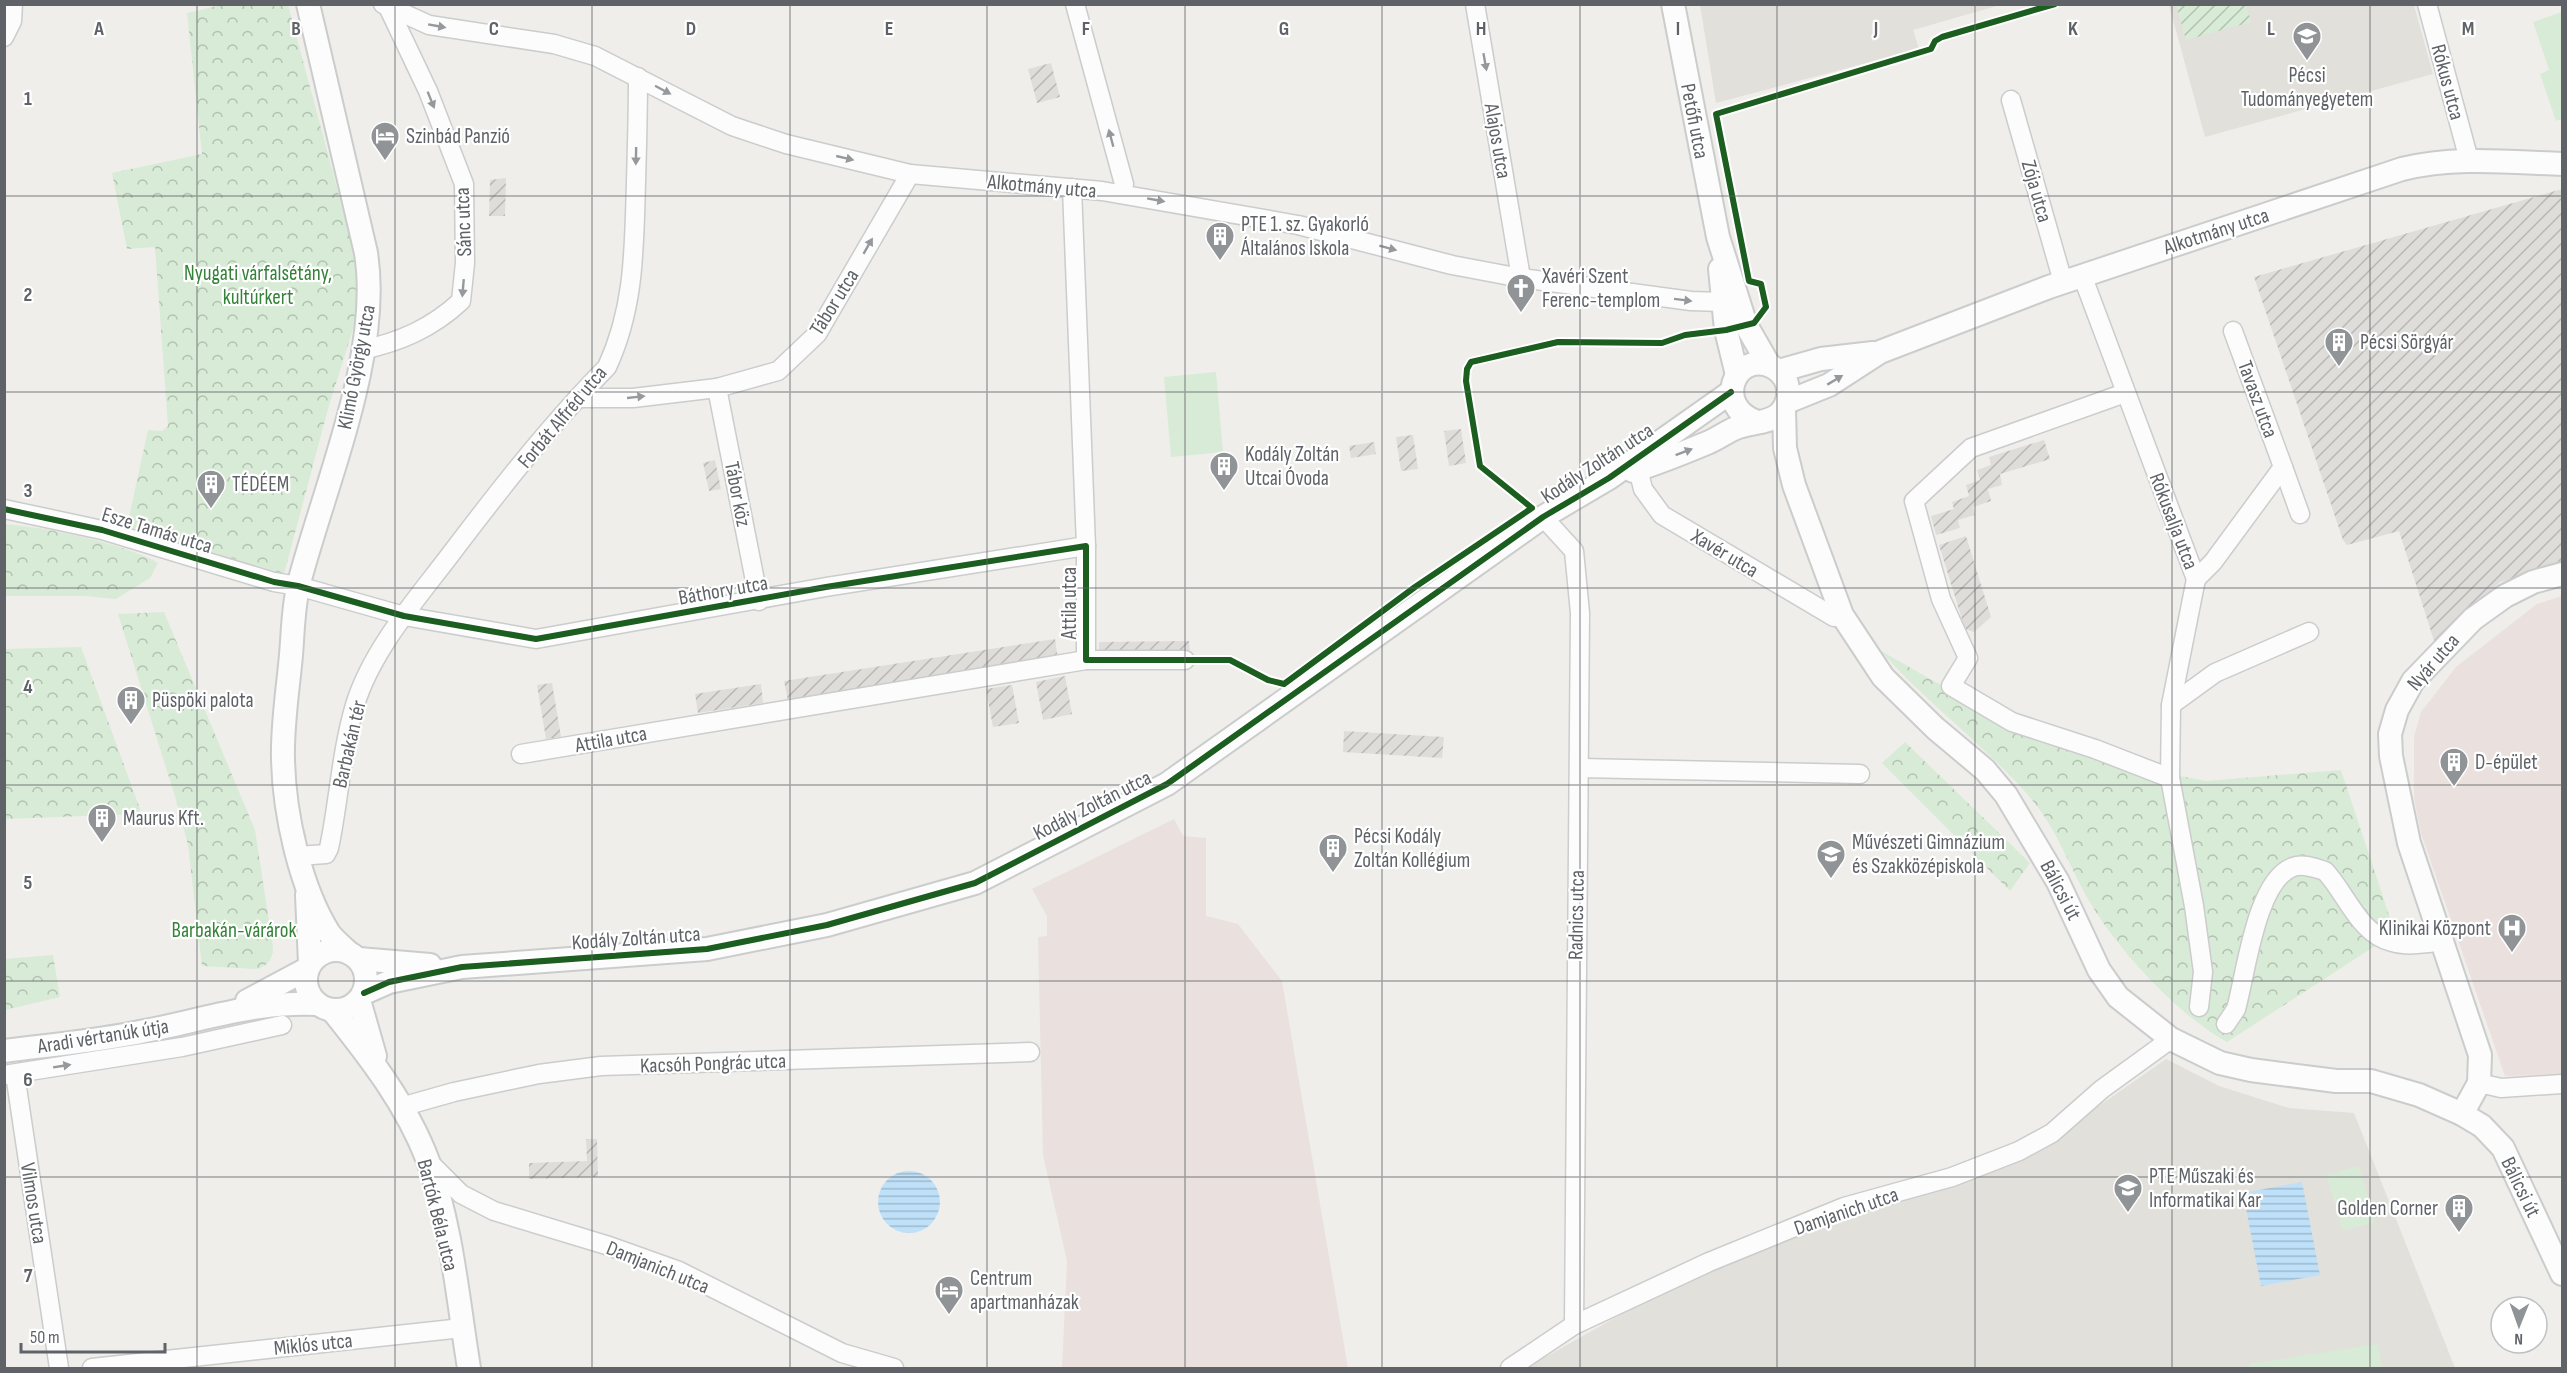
<svg xmlns="http://www.w3.org/2000/svg" width="2567" height="1373" viewBox="0 0 2567 1373" font-family="'Sofia Sans Condensed',sans-serif">
<style>
.industrial{fill:url(#industrial-furrows)}
.education{fill:#e2e0da}
.medical{fill:#eae0de}
.forest{fill:url(#forest-crowns)}
.garden{fill:url(#garden-furrows)}
.pitch{fill:#d8ebd6}
.water{fill:url(#water-rules)}
.lines{fill:none;stroke-linecap:round;stroke-linejoin:round}
.minor-casing{stroke:#cbcccc;stroke-width:21}
.tertiary-casing{stroke:#cbcccc;stroke-width:26}
.minor{stroke:#fdfcfc;stroke-width:18}
.tertiary{stroke:#fdfcfc;stroke-width:22}
.cycleway-casing{stroke:#fff;stroke-width:10}
.cycleway{stroke:#1b5e20;stroke-width:6}
.oneway{fill:#96999c}
.grid{fill:none;stroke:#5f6368;stroke-width:1.5;stroke-opacity:0.55}
.labels{text-anchor:middle;stroke-width:4.5;stroke-linejoin:round;paint-order:stroke}
.poi-label{font-size:21px;fill:#5f6368;stroke:#fff;text-anchor:start}
.street-label{font-size:21px;fill:#5f6368;stroke:#fff}
.park-label{font-size:21px;fill:#348238;stroke:#fff}
.grid-label{font-size:20px;text-anchor:middle;font-weight:bold;fill:#5f6368;stroke:#fff;stroke-width:4.5;stroke-linejoin:round;paint-order:stroke}
</style>
<defs>
<pattern id="industrial-furrows" width="10" height="10" patternUnits="userSpaceOnUse" patternTransform="scale(1.5)"><rect width="10" height="10" fill="#dfddda"/><path d="M-1 1l2-2M0 10L10 0M9 11l2-2" fill="none" stroke="#b8b7b5"/></pattern>
<pattern id="forest-crowns" width="20" height="18" patternUnits="userSpaceOnUse" patternTransform="scale(1.5)"><rect width="20" height="18" fill="#d8ebd6"/><path d="M2 6a3 3 0 1 1 6 0M12 15a3 3 0 1 1 6 0" fill="none" stroke="#b2c2b1"/></pattern>
<pattern id="garden-furrows" width="10" height="10" patternUnits="userSpaceOnUse" patternTransform="scale(1.5)"><rect width="10" height="10" fill="#d8ebd6"/><path d="M-1 1l2-2M0 10L10 0M9 11l2-2" fill="none" stroke="#b2c2b1"/></pattern>
<pattern id="water-rules" width="6" height="5" patternUnits="userSpaceOnUse" patternTransform="scale(1.5)"><rect width="6" height="5" fill="#bfe0f9"/><path d="M0 2.5h6" fill="none" stroke="#9eb9cd"/></pattern>
</defs>
<rect width="100%" height="100%" fill="#efeeea"/>
<g class="industrial">
<polygon points="1051,63 1060,97 1037,103 1028,69"/>
<polygon points="506,178 505,216 489,216 490,180"/>
<polygon points="2562,189 2562,565 2500,582 2435,644 2399,531 2347,545 2343,540 2254,277"/>
<polygon points="1461,429 1466,463 1449,466 1444,431"/>
<polygon points="1413,435 1418,469 1401,471 1396,437"/>
<polygon points="2044,440 2050,459 2000,474 2002,485 1988,489 1991,501 1973,507 1975,515 1958,520 1960,528 1936,535 1931,516 1954,509 1952,502 1969,496 1966,485 1980,480 1977,470 1991,465 1989,457"/>
<polygon points="1374,442 1376,454 1351,458 1349,446"/>
<polygon points="715,460 721,489 709,491 703,463"/>
<polygon points="1966,536 1991,617 1974,632 1965,629 1939,545"/>
<polygon points="1055,639 1058,659 788,701 784,681"/>
<polygon points="1189,641 1190,655 1099,656 1099,642"/>
<polygon points="1065,676 1072,714 1043,720 1036,682"/>
<polygon points="552,683 561,737 546,739 537,685"/>
<polygon points="761,684 763,703 698,713 695,694"/>
<polygon points="1012,685 1019,723 993,727 986,689"/>
<polygon points="1344,731 1444,737 1442,758 1343,752"/>
<polygon points="586,1139 597,1139 598,1177 529,1179 529,1163 587,1161"/>
</g>
<g class="education">
<polygon points="1700,5 2000,5 1913,30 1919,49 1716,103"/>
<polygon points="2169,5 2414,5 2433,74 2205,137"/>
<polygon points="2166,1059 2219,1086 2289,1108 2354,1113 2455,1368 1526,1368 1691,1275 2033,1152"/>
</g>
<g class="medical">
<polygon points="2562,596 2562,1074 2505,1076 2421,833 2414,798 2414,737 2421,712 2456,667 2537,604"/>
<polygon points="1174,819 1183,836 1206,838 1206,916 1238,924 1282,981 1348,1368 1062,1368 1067,1261 1043,1155 1038,937 1047,936 1047,916 1032,889"/>
</g>
<g class="forest">
<polygon points="221,5 288,5 359,270 355,323 328,409 284,574 127,526 148,430 162,431 168,426 155,247 127,249 112,173 202,154 187,13"/>
<path d="M4 524C44 527 124 543 158 563L150 578 116 599 85 596H5Z"/>
<path d="M164 612 255 830 273 947C272 959 270 964 258 969L202 966 188 845 177 803 118 614Z"/>
<polygon points="81,647 140,809 139,814 5,819 5,649"/>
<path d="M1881 651 1948 689 2135 768 2207 781 2341 770 2395 933 2227 1042C2179 1016 2119 951 2091 904 2071 871 2058 831 2033 801 1987 746 1928 705 1881 651Z"/>
<polygon points="1905,742 2030,863 2010,891 1882,763"/>
<polygon points="53,955 60,997 5,1010 5,959"/>
</g>
<polygon class="garden" points="2176,5 2246,5 2251,22 2186,40"/>
<g class="pitch">
<polygon points="2562,12 2562,119 2556,121 2540,74 2549,70 2533,22"/>
<polygon points="1216,372 1223,452 1171,457 1164,377"/>
<polygon points="2359,1166 2375,1222 2343,1231 2326,1175"/>
<polygon points="2378,1344 2382,1368 2250,1368 2249,1364"/>
</g>
<g class="water">
<circle cx="909" cy="1202" r="31"/>
<polygon points="2302,1182 2320,1275 2261,1286 2243,1193"/>
</g>
<g class="lines">
<g class="minor-casing">
<g id="minor">
<polyline points="383,4 429,25 554,44 595,56 732,126 786,144 910,174 1102,191 1298,225 1452,265 1521,278 1691,301 1722,302"/>
<polyline points="1075,4 1124,184 1121,194"/>
<polyline points="1475,4 1521,278"/>
<polyline points="2427,4 2469,160"/>
<polyline points="4,37 12,21 13,4"/>
<polyline points="2011,100 2063,282"/>
<polyline points="1072,188 1086,546 1086,660"/>
<polyline points="2082,275 2196,579 2171,705 2170,778 2194,906 2203,972 2199,1007"/>
<path d="M362 350C400 342 432 328 461 301L465 263 464 184 428 91 389 9"/>
<polyline points="717,388 759,601"/>
<polyline points="2125,393 1971,448 1914,501 1941,599 1968,658 1951,686 2012,722 2095,749 2170,778"/>
<polyline points="578,398 633,398 717,388 778,371 817,334 910,174"/>
<polyline points="2283,467 2300,514"/>
<polyline points="1638,469 1643,489 1662,515 1834,617"/>
<polyline points="4,509 102,530 274,582 298,586 404,616 536,639 826,587 1086,546"/>
<polyline points="1543,517 1574,551 1580,613 1574,1325"/>
<polyline points="2196,579 2213,562 2283,467 2233,331"/>
<polyline points="2171,705 2215,673 2309,632"/>
<polyline points="521,754 1086,660 1185,660"/>
<polyline points="1580,768 1860,774"/>
<path d="M298 856 326 854 329 848C339 801 341 752 355 705 371 652 414 602 447 559 497 493 549 426 607 367 635 307 634 247 636 182 637 147 638 112 638 77"/>
<path d="M2226 1024 2236 1009C2246 974 2256 880 2293 867 2303 863 2315 868 2325 871 2346 893 2359 934 2392 942 2408 947 2427 943 2444 941"/>
<polyline points="15,1074 59,1368"/>
<polyline points="4,1075 182,1047 282,1025"/>
<polyline points="2479,1083 2501,1088 2562,1084"/>
<polyline points="401,1107 454,1092 539,1074 601,1066 1030,1052"/>
<polyline points="429,1162 461,1194 494,1211 606,1245 679,1271 842,1353 894,1368"/>
<polyline points="92,1368 462,1328"/>
<polyline points="1510,1368 1574,1325 1709,1262 1844,1207 1952,1177 2019,1151 2052,1133 2102,1089 2171,1039"/>
</g>
</g>
<g class="tertiary-casing">
<g id="tertiary">
<path d="M308 4 366 253C382 354 325 484 299 583 293 606 293 632 291 655 288 689 282 725 283 759 284 813 300 887 329 933 334 940 342 946 348 952"/>
<polyline points="1673,4 1718,237 1746,325 1769,365"/>
<polyline points="1720,269 1726,330 1737,375"/>
<polyline points="1779,371 1821,359 1873,353"/>
<path d="M1787 402 1829 385 1880 352 2049 287 2402 169C2455 156 2508 162 2562 164"/>
<polyline points="1784,409 1785,448 1794,485 1842,615 1883,677 1935,728 1985,770 2006,795 2058,882 2099,970 2118,997 2171,1039 2220,1063 2251,1070 2336,1081 2371,1081 2419,1095 2462,1114"/>
<path d="M1633 471C1658 463 1683 453 1707 443 1717 439 1726 432 1736 428 1749 422 1768 424 1779 414 1787 406 1790 395 1787 384 1785 376 1777 368 1768 365 1733 354 1715 406 1755 421"/>
<polyline points="2562,574 2533,582 2505,596 2473,619 2413,681 2397,710 2390,734 2391,756 2409,843 2480,1055 2479,1083 2462,1114 2482,1126 2503,1148 2562,1274"/>
<polyline points="307,895 310,964"/>
<circle cx="336" cy="980" r="30"/>
<polyline points="359,959 430,965"/>
<polyline points="364,993 389,982 462,967 707,949 827,925 975,883 1167,784 1543,517 1609,478 1731,392"/>
<polyline points="359,1000 375,1056"/>
<polyline points="247,1001 307,969"/>
<path d="M332 1010C369 1056 407 1105 428 1161 452 1226 458 1301 469 1368"/>
<path d="M4 1051C51 1045 99 1041 145 1031 203 1020 257 1001 317 1004"/>
</g>
</g>
<use href="#minor" class="minor"/>
<use href="#tertiary" class="tertiary"/>
<g class="cycleway-casing">
<g id="cycleway">
<polyline points="4,509 102,530 274,582 298,586 404,616 536,639 826,587 1086,546 1086,660 1230,660 1268,680 1284,684 1415,587 1532,508 1480,466 1466,381 1467,369 1471,362 1558,342 1662,343 1685,335 1726,330 1754,323 1766,307 1761,284 1749,281 1716,114 1931,49 1935,41 1942,37 2055,4"/>
<polyline points="364,993 389,982 462,967 707,949 827,925 975,883 1167,784 1543,517 1609,478 1731,392"/>
</g>
</g>
<use href="#cycleway" class="cycleway"/>
</g>
<defs><path id="oneway-solid" d="M-6-.8H1V-3.2L6.5 0L1 3.2V.8H-6Z" transform="scale(1.5)"/></defs>
<g class="oneway">
<use href="#oneway-solid" transform="translate(437 26) rotate(10)"/>
<use href="#oneway-solid" transform="translate(1485 62) rotate(80)"/>
<use href="#oneway-solid" transform="translate(663 90) rotate(28)"/>
<use href="#oneway-solid" transform="translate(431 100) rotate(68)"/>
<use href="#oneway-solid" transform="translate(1111 138) rotate(-105)"/>
<use href="#oneway-solid" transform="translate(636 156) rotate(91)"/>
<use href="#oneway-solid" transform="translate(845 158) rotate(13)"/>
<use href="#oneway-solid" transform="translate(1156 200) rotate(10)"/>
<use href="#oneway-solid" transform="translate(868 246) rotate(-60)"/>
<use href="#oneway-solid" transform="translate(1388 248) rotate(15)"/>
<use href="#oneway-solid" transform="translate(463 288) rotate(95)"/>
<use href="#oneway-solid" transform="translate(1683 300) rotate(7)"/>
<use href="#oneway-solid" transform="translate(1835 380) rotate(-31)"/>
<use href="#oneway-solid" transform="translate(636 397) rotate(-6)"/>
<use href="#oneway-solid" transform="translate(1684 452) rotate(-21)"/>
<use href="#oneway-solid" transform="translate(62 1066) rotate(-9)"/>
</g>
<path class="grid" d="M197 4V1368M395 4V1368M592 4V1368M790 4V1368M987 4V1368M1185 4V1368M1382 4V1368M1580 4V1368M1777 4V1368M1975 4V1368M2172 4V1368M2370 4V1368M4 196H2562M4 392H2562M4 588H2562M4 785H2562M4 981H2562M4 1177H2562"/>
<defs>
<g id="university-pin" transform="scale(1.5)"><path d="M0 17L-7.5 6A9.5 9.5 0 1 1 7.5 6Z" fill="#919496" stroke="#fff"/><path d="M0-5L7-2L0 1L-7-2ZM-4 1L0 2.5L4 1V4Q0 6-4 4Z" fill="#fff"/></g>
<g id="hotel-pin" transform="scale(1.5)"><path d="M0 17L-7.5 6A9.5 9.5 0 1 1 7.5 6Z" fill="#919496" stroke="#fff"/><path d="M-6-4.5h1.5V1H6V5H4.5V3h-9V5H-6ZM-4 0a1.8 1.8 0 1 1 3.6 0ZM.5 0V-2.5h3Q6-2.5 6 0Z" fill="#fff"/></g>
<g id="building-pin" transform="scale(1.5)"><path d="M0 17L-7.5 6A9.5 9.5 0 1 1 7.5 6Z" fill="#919496" stroke="#fff"/><path d="M-4-6H4V6H1V3H-1V6H-4ZM-2.5-4.3h1.7v1.8h-1.7ZM.8-4.3h1.7v1.8H.8ZM-2.5-1h1.7V.8h-1.7ZM.8-1h1.7V.8H.8Z" fill="#fff"/></g>
<g id="church-pin" transform="scale(1.5)"><path d="M0 17L-7.5 6A9.5 9.5 0 1 1 7.5 6Z" fill="#919496" stroke="#fff"/><path d="M-1.2-6h2.4v3.5h3.3v2.4h-3.3V6h-2.4V-.1h-3.3v-2.4h3.3Z" fill="#fff"/></g>
<g id="school-pin" transform="scale(1.5)"><path d="M0 17L-7.5 6A9.5 9.5 0 1 1 7.5 6Z" fill="#919496" stroke="#fff"/><path d="M0-5L7-2L0 1L-7-2ZM-4 1L0 2.5L4 1V4Q0 6-4 4Z" fill="#fff"/></g>
<g id="hospital-pin" transform="scale(1.5)"><path d="M0 17L-7.5 6A9.5 9.5 0 1 1 7.5 6Z" fill="#919496" stroke="#fff"/><path d="M-5-5h3v3.5h4V-5h3V5h-3V1.5h-4V5h-3Z" fill="#fff"/></g>
</defs>
<g fill-rule="evenodd">
<use href="#university-pin" x="2307" y="36"/>
<use href="#hotel-pin" x="385" y="136"/>
<use href="#building-pin" x="1220" y="236"/>
<use href="#church-pin" x="1521" y="288"/>
<use href="#building-pin" x="2339" y="342"/>
<use href="#building-pin" x="1224" y="466"/>
<use href="#building-pin" x="211" y="484"/>
<use href="#building-pin" x="131" y="700"/>
<use href="#building-pin" x="2454" y="762"/>
<use href="#building-pin" x="102" y="818"/>
<use href="#building-pin" x="1333" y="848"/>
<use href="#school-pin" x="1831" y="854"/>
<use href="#hospital-pin" x="2512" y="928"/>
<use href="#university-pin" x="2128" y="1188"/>
<use href="#building-pin" x="2459" y="1208"/>
<use href="#hotel-pin" x="949" y="1290"/>
</g>
<g class="labels">
<g class="poi-label">
<text x="2307" y="82" text-anchor="middle">Pécsi<tspan x="2307" dy="24">Tudományegyetem</tspan></text>
<text x="406" y="143">Szinbád Panzió</text>
<text x="1241" y="231">PTE 1. sz. Gyakorló<tspan x="1241" dy="24">Általános Iskola</tspan></text>
<text x="1542" y="283">Xavéri Szent<tspan x="1542" dy="24">Ferenc-templom</tspan></text>
<text x="2360" y="349">Pécsi Sörgyár</text>
<text x="1245" y="461">Kodály Zoltán<tspan x="1245" dy="24">Utcai Óvoda</tspan></text>
<text x="232" y="491">TÉDÉEM</text>
<text x="152" y="707">Püspöki palota</text>
<text x="2475" y="769">D-épület</text>
<text x="123" y="825">Maurus Kft.</text>
<text x="1354" y="843">Pécsi Kodály<tspan x="1354" dy="24">Zoltán Kollégium</tspan></text>
<text x="1852" y="849">Művészeti Gimnázium<tspan x="1852" dy="24">és Szakközépiskola</tspan></text>
<text x="2491" y="935" text-anchor="end">Klinikai Központ</text>
<text x="2149" y="1183">PTE Műszaki és<tspan x="2149" dy="24">Informatikai Kar</tspan></text>
<text x="2438" y="1215" text-anchor="end">Golden Corner</text>
<text x="970" y="1285">Centrum<tspan x="970" dy="24">apartmanházak</tspan></text>
</g>
<g class="street-label">
<text transform="translate(2448 82) rotate(75)" y="7">Rókus utca</text>
<text transform="translate(1695 121) rotate(79)" y="7">Petőfi utca</text>
<text transform="translate(1498 141) rotate(80)" y="7">Alajos utca</text>
<text transform="translate(1042 186) rotate(5)" y="7">Alkotmány utca</text>
<text transform="translate(2037 191) rotate(74)" y="7">Zója utca</text>
<text transform="translate(463 222) rotate(-92)" y="7">Sánc utca</text>
<text transform="translate(2216 231) rotate(-18)" y="7">Alkotmány utca</text>
<text transform="translate(834 302) rotate(-58)" y="7">Tábor utca</text>
<text transform="translate(356 367) rotate(-79)" y="7">Klimó György utca</text>
<text transform="translate(2258 399) rotate(70)" y="7">Tavasz utca</text>
<text transform="translate(562 417) rotate(-50)" y="7">Forbát Alfréd utca</text>
<text transform="translate(1597 463) rotate(-33)" y="7">Kodály Zoltán utca</text>
<text transform="translate(738 494) rotate(79)" y="7">Tábor köz</text>
<text transform="translate(2174 521) rotate(69)" y="7">Rókusalja utca</text>
<text transform="translate(157 530) rotate(17)" y="7">Esze Tamás utca</text>
<text transform="translate(1725 553) rotate(31)" y="7">Xavér utca</text>
<text transform="translate(723 590) rotate(-10)" y="7">Báthory utca</text>
<text transform="translate(1069 603) rotate(-90)" y="7">Attila utca</text>
<text transform="translate(2433 662) rotate(-49)" y="7">Nyár utca</text>
<text transform="translate(611 739) rotate(-10)" y="7">Attila utca</text>
<text transform="translate(349 744) rotate(-77)" y="7">Barbakán tér</text>
<text transform="translate(1092 805) rotate(-27)" y="7">Kodály Zoltán utca</text>
<text transform="translate(2061 890) rotate(62)" y="7">Bálicsi út</text>
<text transform="translate(1576 915) rotate(-89)" y="7">Radnics utca</text>
<text transform="translate(636 938) rotate(-4)" y="7">Kodály Zoltán utca</text>
<text transform="translate(103 1036) rotate(-9)" y="7">Aradi vértanúk útja</text>
<text transform="translate(713 1063) rotate(-2)" y="7">Kacsóh Pongrác utca</text>
<text transform="translate(2521 1187) rotate(64)" y="7">Bálicsi út</text>
<text transform="translate(34 1203) rotate(81)" y="7">Vilmos utca</text>
<text transform="translate(1846 1211) rotate(-19)" y="7">Damjanich utca</text>
<text transform="translate(438 1215) rotate(76)" y="7">Bartók Béla utca</text>
<text transform="translate(658 1267) rotate(22)" y="7">Damjanich utca</text>
<text transform="translate(313 1344) rotate(-6)" y="7">Miklós utca</text>
</g>
<g class="park-label">
<text x="258" y="280">Nyugati várfalsétány,<tspan x="258" dy="24">kultúrkert</tspan></text>
<text x="234" y="937">Barbakán-várárok</text>
</g>
</g>
<g class="grid-label">
<text x="99" y="35">A</text>
<text x="296" y="35">B</text>
<text x="494" y="35">C</text>
<text x="691" y="35">D</text>
<text x="889" y="35">E</text>
<text x="1086" y="35">F</text>
<text x="1284" y="35">G</text>
<text x="1481" y="35">H</text>
<text x="1678" y="35">I</text>
<text x="1876" y="35">J</text>
<text x="2073" y="35">K</text>
<text x="2271" y="35">L</text>
<text x="2468" y="35">M</text>
<text x="28" y="105">1</text>
<text x="28" y="301">2</text>
<text x="28" y="497">3</text>
<text x="28" y="693">4</text>
<text x="28" y="889">5</text>
<text x="28" y="1086">6</text>
<text x="28" y="1282">7</text>
</g>
<rect width="2567" height="1373" fill="none" stroke="#5f6368" stroke-width="12"/>
<g transform="translate(2519 1325) rotate(181)"><circle r="28" fill="#ffffff" stroke="#bfc1c3" stroke-width="1.5"/>
<path d="M0-4.5L10 22L0 15L-10 22Z" fill="#919496"/>
<text y="-9" font-size="16" font-weight="bold" text-anchor="middle" fill="#5f6368">N</text>
</g>
<path d="M21 1343v9h144v-9" fill="none" stroke="#5f6368" stroke-width="3"/>
<text x="30" y="1343" font-size="18" fill="#5f6368" stroke="#ffffff" stroke-width="4.5" paint-order="stroke">50 m</text>
</svg>
